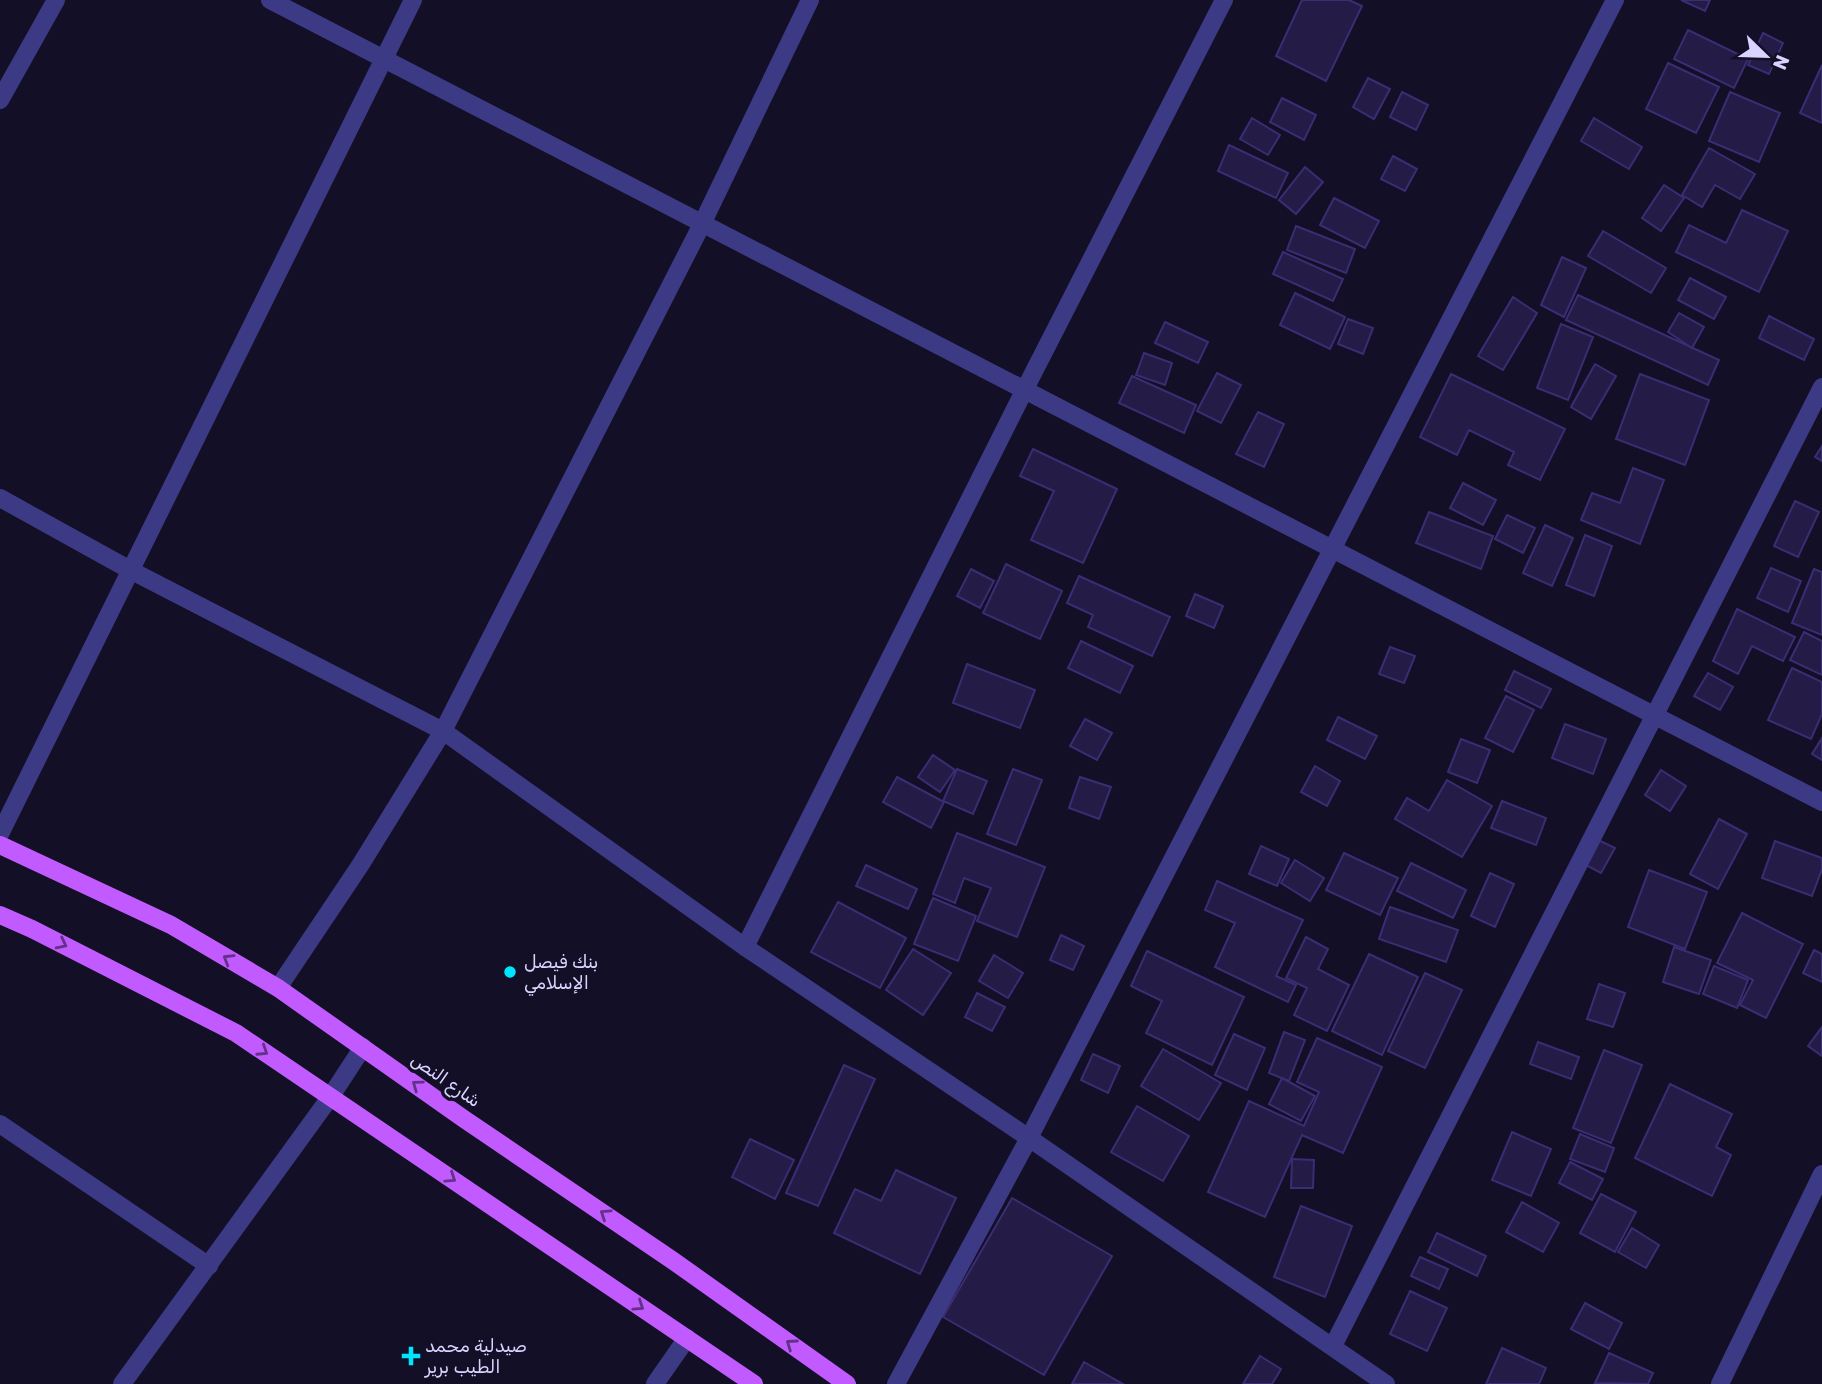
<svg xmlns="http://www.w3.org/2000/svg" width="1822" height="1384" viewBox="0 0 1822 1384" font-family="Rubik,'Noto Sans Arabic',sans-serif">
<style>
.building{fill:#241b47;stroke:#3b2d73;stroke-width:2}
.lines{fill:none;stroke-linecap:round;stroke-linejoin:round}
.minor{stroke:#3d3a85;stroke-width:18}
.major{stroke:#c25bff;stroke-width:18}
.oneway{stroke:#623188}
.poi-dot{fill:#00e5ff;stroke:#130f26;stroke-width:2.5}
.labels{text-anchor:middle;stroke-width:7;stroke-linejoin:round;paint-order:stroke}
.poi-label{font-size:18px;fill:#d9d4ff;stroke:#130f26;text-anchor:start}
.street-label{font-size:18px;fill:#d9d4ff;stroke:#130f26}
</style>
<rect width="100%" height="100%" fill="#130f26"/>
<g class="building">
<polygon points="1302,0 1349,0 1362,6 1326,81 1276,56"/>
<polygon points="1681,0 1710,0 1705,11"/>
<polygon points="1688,30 1748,59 1734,88 1674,59"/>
<polygon points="1763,33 1783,43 1769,74 1748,65"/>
<polygon points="1668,63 1719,87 1696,133 1646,109"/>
<polygon points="1822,65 1822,123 1800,113"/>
<polygon points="1368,78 1390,89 1374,119 1353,107"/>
<polygon points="1402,92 1428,105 1416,130 1390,117"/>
<polygon points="1730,92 1780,113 1759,162 1709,141"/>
<polygon points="1282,98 1316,115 1304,140 1270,122"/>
<polygon points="1252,118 1280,135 1268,155 1240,139"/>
<polygon points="1594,118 1642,147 1629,169 1581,141"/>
<polygon points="1229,145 1288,173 1276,198 1218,171"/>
<polygon points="1709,148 1755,174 1740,199 1715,185 1702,207 1682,195"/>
<polygon points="1393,156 1417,169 1405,191 1381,179"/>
<polygon points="1305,167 1323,182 1296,214 1279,200"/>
<polygon points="1664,185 1684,198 1661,231 1642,218"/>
<polygon points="1334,198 1379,221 1365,248 1320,225"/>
<polygon points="1742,210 1788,231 1759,292 1676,252 1689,225 1726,243"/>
<polygon points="1296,226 1355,249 1346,273 1287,250"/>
<polygon points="1603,231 1666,268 1651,293 1588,256"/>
<polygon points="1283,252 1343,279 1333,301 1273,274"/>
<polygon points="1562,257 1586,268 1564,317 1541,305"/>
<polygon points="1690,278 1726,297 1714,319 1678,300"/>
<polygon points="1295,293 1345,317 1330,349 1280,325"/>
<polygon points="1578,295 1719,360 1708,385 1566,320"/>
<polygon points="1513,297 1537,313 1503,370 1478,356"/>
<polygon points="1679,313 1704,327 1692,348 1668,332"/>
<polygon points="1769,316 1814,339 1804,360 1759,338"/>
<polygon points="1348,319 1373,328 1363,354 1338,344"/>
<polygon points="1165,322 1208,342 1198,363 1155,343"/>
<polygon points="1561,324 1593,337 1568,400 1537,388"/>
<polygon points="1144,353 1172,363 1165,385 1136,375"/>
<polygon points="1595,364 1616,376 1591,419 1571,407"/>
<polygon points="1217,373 1241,385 1221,423 1197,411"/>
<polygon points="1451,374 1565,429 1540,480 1508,465 1514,452 1469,430 1457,455 1420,437"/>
<polygon points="1640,374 1709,400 1685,465 1616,439"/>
<polygon points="1132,376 1196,405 1184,433 1119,403"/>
<polygon points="1258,412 1284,424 1264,467 1236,454"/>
<polygon points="1822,446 1822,461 1815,457"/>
<polygon points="1033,449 1117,489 1083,563 1031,540 1054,491 1020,476"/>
<polygon points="1633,468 1664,480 1640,544 1581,520 1592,493 1620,503"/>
<polygon points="1463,483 1496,500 1483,525 1450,508"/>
<polygon points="1795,501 1819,512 1798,557 1774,546"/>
<polygon points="1429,512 1493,536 1481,569 1416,543"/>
<polygon points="1507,515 1535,528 1523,553 1495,539"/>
<polygon points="1545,525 1573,538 1552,586 1523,573"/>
<polygon points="1585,535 1612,546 1594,596 1566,585"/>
<polygon points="1006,564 1062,591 1040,639 983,613"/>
<polygon points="1771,568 1801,581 1788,612 1757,598"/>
<polygon points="971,569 994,581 980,608 957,596"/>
<polygon points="1814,569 1822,572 1822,635 1792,623"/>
<polygon points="1079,576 1170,617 1152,656 1088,627 1093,615 1067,603"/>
<polygon points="1195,594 1223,606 1214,628 1186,616"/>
<polygon points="1737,609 1795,637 1783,661 1752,646 1738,674 1713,661"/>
<polygon points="1804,632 1822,641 1822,675 1790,660"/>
<polygon points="1081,641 1133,666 1120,693 1068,668"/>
<polygon points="1390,647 1415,656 1404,683 1379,674"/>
<polygon points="967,664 1035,690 1020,728 953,703"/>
<polygon points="1792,668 1822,682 1822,714 1811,739 1768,720"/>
<polygon points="1514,671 1551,689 1541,708 1505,690"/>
<polygon points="1708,673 1733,687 1720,710 1694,696"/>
<polygon points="1506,696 1534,710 1513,752 1485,738"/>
<polygon points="1338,717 1377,736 1365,759 1327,740"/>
<polygon points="1085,719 1112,733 1097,760 1070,746"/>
<polygon points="1565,724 1606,739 1593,774 1552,758"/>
<polygon points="1822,738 1822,760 1812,754"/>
<polygon points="1461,739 1490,750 1477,783 1448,772"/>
<polygon points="933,755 955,770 940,792 918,777"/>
<polygon points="1315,766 1340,781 1327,806 1301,792"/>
<polygon points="957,769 987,781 973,814 943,801"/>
<polygon points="1013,769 1042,780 1016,845 987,834"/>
<polygon points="1661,770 1686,786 1670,811 1645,795"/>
<polygon points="897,777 944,802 931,828 883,802"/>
<polygon points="1080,777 1111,787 1099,819 1069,808"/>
<polygon points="1447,780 1492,806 1462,857 1395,819 1407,798 1429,811"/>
<polygon points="1502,801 1546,818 1536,845 1491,828"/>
<polygon points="1719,819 1747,834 1718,889 1690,874"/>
<polygon points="957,833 1045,867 1017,937 977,921 991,888 964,878 955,903 933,894"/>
<polygon points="1592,837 1615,848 1601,873 1580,862"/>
<polygon points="1775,841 1822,858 1822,869 1812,896 1762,878"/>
<polygon points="1261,846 1289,859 1277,886 1249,874"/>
<polygon points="1344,853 1398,878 1380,915 1326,890"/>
<polygon points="1295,860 1324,878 1310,901 1281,883"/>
<polygon points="1411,863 1466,890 1453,918 1397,891"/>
<polygon points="866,865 917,889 908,909 856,886"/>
<polygon points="1649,870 1707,892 1685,949 1628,927"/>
<polygon points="1490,873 1514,884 1495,927 1471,916"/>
<polygon points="1217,881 1303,920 1276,976 1296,985 1288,1002 1215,967 1235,923 1205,910"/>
<polygon points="933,898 976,916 958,961 914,944"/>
<polygon points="838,902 906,938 880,988 811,952"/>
<polygon points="1390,907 1458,930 1446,962 1379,939"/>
<polygon points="1742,913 1803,944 1766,1018 1740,1005 1753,980 1717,963"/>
<polygon points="1061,935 1084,946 1073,970 1050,960"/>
<polygon points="1306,937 1328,949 1318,969 1349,985 1327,1031 1294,1015 1307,988 1286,978"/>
<polygon points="1674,947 1711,960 1699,994 1663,982"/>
<polygon points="913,949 951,973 923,1015 886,990"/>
<polygon points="1814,950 1822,954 1822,982 1803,973"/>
<polygon points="1147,951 1244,997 1212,1065 1146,1033 1162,1001 1131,986"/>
<polygon points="1369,954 1418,977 1382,1055 1332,1031"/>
<polygon points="994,955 1023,973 1008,998 979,981"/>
<polygon points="1714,966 1748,980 1737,1008 1703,994"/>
<polygon points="1425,973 1462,990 1425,1068 1388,1051"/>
<polygon points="1599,984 1625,993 1613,1027 1587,1019"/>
<polygon points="977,993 1005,1007 992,1031 965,1017"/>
<polygon points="1822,1027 1822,1056 1808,1046"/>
<polygon points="1284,1032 1305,1040 1289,1081 1269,1073"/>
<polygon points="1234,1034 1265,1048 1247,1090 1215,1075"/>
<polygon points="1317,1038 1382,1067 1343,1153 1302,1135 1265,1217 1208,1192 1249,1101 1304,1126 1319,1092 1297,1082"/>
<polygon points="1538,1042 1579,1057 1571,1079 1530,1064"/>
<polygon points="1163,1049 1221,1083 1199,1120 1141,1086"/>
<polygon points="1604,1050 1642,1065 1611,1143 1573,1128"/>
<polygon points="1093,1054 1120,1066 1108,1093 1081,1080"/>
<polygon points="844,1065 875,1079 818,1206 786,1193"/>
<polygon points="1282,1078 1315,1096 1301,1121 1269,1104"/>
<polygon points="1670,1084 1732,1114 1716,1147 1731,1155 1712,1196 1635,1158"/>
<polygon points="1137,1106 1189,1136 1163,1181 1111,1152"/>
<polygon points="1512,1132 1551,1149 1531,1196 1492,1180"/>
<polygon points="1580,1134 1614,1148 1605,1172 1570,1159"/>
<polygon points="750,1139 794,1160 775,1199 732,1177"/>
<polygon points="1292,1159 1314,1160 1313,1188 1291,1188"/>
<polygon points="1570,1162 1603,1179 1592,1200 1559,1183"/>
<polygon points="896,1170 956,1198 920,1274 834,1233 855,1189 881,1201"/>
<polygon points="1601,1194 1636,1212 1615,1252 1580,1233"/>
<polygon points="1012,1198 1112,1256 1044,1375 943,1317"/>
<polygon points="1522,1202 1559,1223 1543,1252 1506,1232"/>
<polygon points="1301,1206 1352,1226 1325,1297 1274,1277"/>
<polygon points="1632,1228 1659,1245 1646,1268 1618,1252"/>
<polygon points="1437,1233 1486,1256 1477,1276 1428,1252"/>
<polygon points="1420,1257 1448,1269 1439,1289 1411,1276"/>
<polygon points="1410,1291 1447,1308 1427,1351 1390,1334"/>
<polygon points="1585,1303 1622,1323 1609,1349 1571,1329"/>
<polygon points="1502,1348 1546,1368 1539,1384 1486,1384"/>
<polygon points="1609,1353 1653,1373 1648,1384 1595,1383"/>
<polygon points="1260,1356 1281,1369 1272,1384 1243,1384"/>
<polygon points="1084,1362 1123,1384 1072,1384"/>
</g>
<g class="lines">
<g class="minor">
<polyline points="270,0 1822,802"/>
<polyline points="1224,0 1025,389 745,947 1029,1138 1386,1384"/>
<polyline points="0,100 56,0"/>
<polyline points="0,498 132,571 443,731 745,947"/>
<polyline points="0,834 413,0"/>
<polyline points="278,988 361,864 443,731 702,224 810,0"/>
<polyline points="0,1124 209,1266"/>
<polyline points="1333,1346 1822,387"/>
<polyline points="122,1384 331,1096 363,1047"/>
<polyline points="655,1384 687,1338"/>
<polyline points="896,1384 1029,1138 1615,0"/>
<polyline points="1720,1384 1822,1174"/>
</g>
<g class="major">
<polyline points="0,845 171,925 278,988 464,1119 672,1260 847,1384"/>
<polyline points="0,915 32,929 236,1033 754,1384"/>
</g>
</g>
<defs><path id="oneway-chevron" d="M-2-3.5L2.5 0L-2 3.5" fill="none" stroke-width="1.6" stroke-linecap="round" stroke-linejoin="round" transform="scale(1.75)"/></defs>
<g class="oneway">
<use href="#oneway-chevron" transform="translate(62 944) rotate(27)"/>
<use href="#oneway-chevron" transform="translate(228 959) rotate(-149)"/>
<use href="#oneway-chevron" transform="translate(263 1051) rotate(33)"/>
<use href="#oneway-chevron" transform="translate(417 1085) rotate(-144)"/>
<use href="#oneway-chevron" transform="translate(451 1178) rotate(34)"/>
<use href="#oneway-chevron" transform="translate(605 1214) rotate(-146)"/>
<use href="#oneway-chevron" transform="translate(639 1306) rotate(34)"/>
<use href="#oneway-chevron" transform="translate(791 1344) rotate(-145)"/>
</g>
<g class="poi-dot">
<circle cx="510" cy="972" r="7"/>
<path d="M407.5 1345.5h7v7h7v7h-7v7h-7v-7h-7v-7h7z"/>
</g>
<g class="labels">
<g class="poi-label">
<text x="524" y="968">بنك فيصل<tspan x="524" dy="21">الإسلامي</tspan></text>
<text x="425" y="1352">صيدلية محمد<tspan x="425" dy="21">الطيب برير</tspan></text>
</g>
<g class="street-label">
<text transform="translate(446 1080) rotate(35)" y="6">شارع النص</text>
</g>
</g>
<g transform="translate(1766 56) rotate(113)" stroke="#130f26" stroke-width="5" paint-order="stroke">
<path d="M0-5L12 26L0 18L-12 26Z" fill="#d9d4ff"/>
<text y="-10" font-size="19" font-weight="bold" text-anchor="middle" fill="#d9d4ff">N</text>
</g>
</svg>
